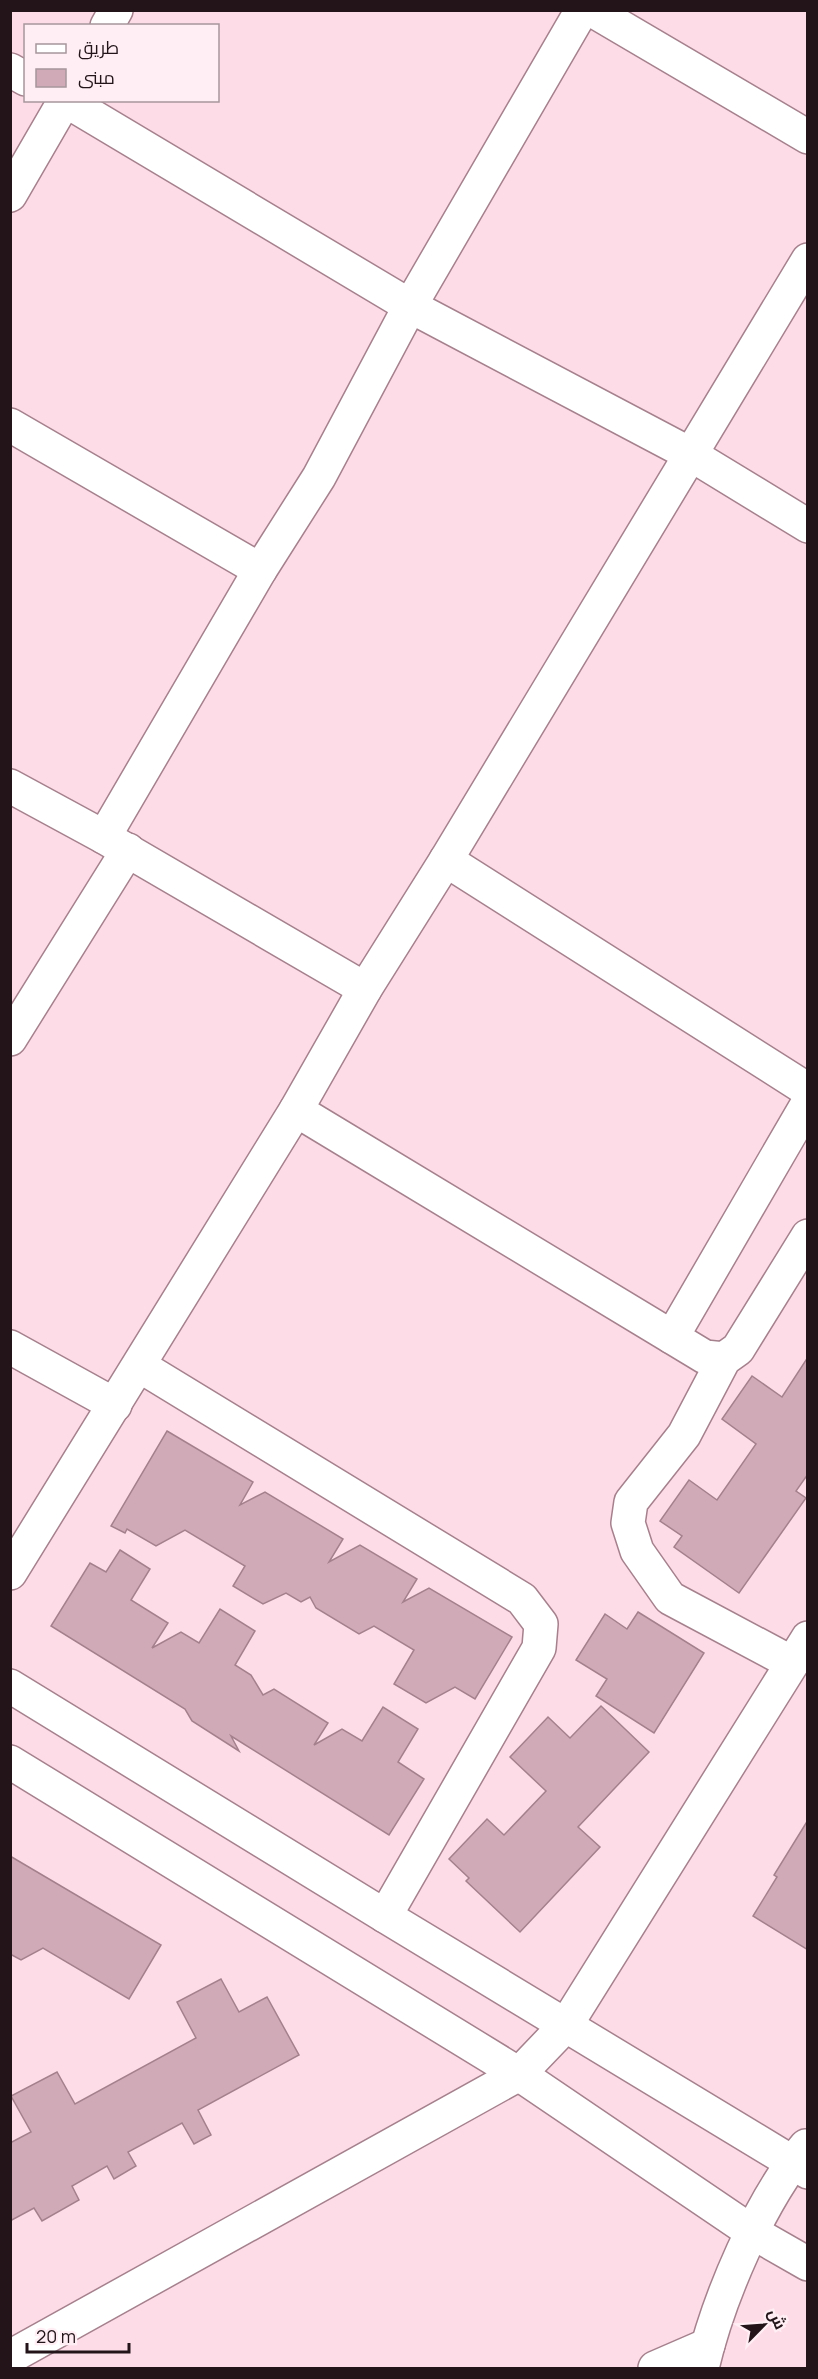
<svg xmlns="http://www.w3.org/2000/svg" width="818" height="2379" viewBox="0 0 818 2379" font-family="Manrope,Cairo,sans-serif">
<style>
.building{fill:#d0aab7;stroke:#a4808d;stroke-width:1.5}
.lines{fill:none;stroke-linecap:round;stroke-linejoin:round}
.street-casing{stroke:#a5818d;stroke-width:36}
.street{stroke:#fff;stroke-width:33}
</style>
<rect width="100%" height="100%" fill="#fddce7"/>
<g class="building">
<polygon points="808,1357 808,1474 796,1491 806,1498 739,1593 674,1547 682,1536 660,1521 689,1480 717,1500 756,1444 722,1419 752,1376 782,1397"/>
<polygon points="167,1431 253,1482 240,1505 265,1492 343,1539 329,1562 360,1545 417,1579 403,1602 429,1588 512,1637 475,1699 455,1687 426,1703 394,1684 414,1650 374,1626 359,1634 316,1608 310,1597 301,1602 286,1593 263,1604 233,1586 245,1566 185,1530 156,1546 127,1529 125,1533 111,1526"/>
<polygon points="120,1550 150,1569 131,1600 168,1623 152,1648 181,1632 199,1643 220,1609 255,1631 235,1665 251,1675 263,1695 274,1689 328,1723 314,1745 342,1729 362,1741 383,1707 418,1729 398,1762 424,1779 389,1835 231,1736 239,1751 192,1721 185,1709 51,1626 90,1563 106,1572"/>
<polygon points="638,1612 704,1653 654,1733 596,1696 607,1679 576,1660 605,1614 627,1629"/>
<polygon points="601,1706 649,1752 578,1827 600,1847 520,1932 466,1881 469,1878 449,1859 487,1819 504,1835 546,1791 510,1757 548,1717 570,1738"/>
<polygon points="808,1820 808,1950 753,1916 777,1877 774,1875"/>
<polygon points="10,1856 161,1945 129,1999 43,1948 21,1960 10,1954"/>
<polygon points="221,1979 239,2012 267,1997 299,2055 198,2110 211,2135 194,2144 182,2123 128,2152 136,2166 114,2179 107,2166 72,2186 79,2200 42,2221 34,2208 10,2221 10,2143 31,2132 11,2096 57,2072 75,2104 196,2038 177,2002"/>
</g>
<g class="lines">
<g class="street-casing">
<g id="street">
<polyline points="592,10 808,137"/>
<polyline points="107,26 116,10"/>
<polyline points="10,70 26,79"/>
<polyline points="65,100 410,306 690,454 808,526"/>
<polyline points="10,195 65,100"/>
<polyline points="10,425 260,570"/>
<polyline points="10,786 104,837 365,989"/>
<polyline points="104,837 260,570 319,477 410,306 582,10"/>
<polyline points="446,860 808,1090"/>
<polyline points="10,1039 128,850"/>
<polyline points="296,1110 705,1357 724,1359"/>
<polyline points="672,1337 808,1103"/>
<polyline points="10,1347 115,1405"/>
<polyline points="140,1366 522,1599 541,1624 539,1648 385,1916"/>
<polyline points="10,1573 296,1110 365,989 446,860 808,260"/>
<polyline points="792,1663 670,1598 637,1551 628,1523 631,1502 684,1435 724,1359 738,1349 808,1236"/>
<polyline points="10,1686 385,1916 808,2172"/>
<polyline points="10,1762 519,2074 752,2232 808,2264"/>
<polyline points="10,2357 519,2074 566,2025 808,1638"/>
<polyline points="655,2368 708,2345"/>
<path d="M702 2368C718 2299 760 2200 806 2146"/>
</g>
</g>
<use href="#street" class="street"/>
</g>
<rect width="818" height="2379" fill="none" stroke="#221419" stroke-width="24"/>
<rect x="24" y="24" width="195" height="78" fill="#ffeff4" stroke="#a7979c" stroke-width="1.5"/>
<rect x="36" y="44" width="30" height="9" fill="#ffffff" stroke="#a7979c" stroke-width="1.5"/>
<text x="78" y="54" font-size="18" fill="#221419">طريق</text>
<rect x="36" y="69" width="30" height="18" fill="#d0aab7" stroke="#a7979c" stroke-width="1.5"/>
<text x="78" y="84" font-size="18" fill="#221419">مبنى</text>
<g transform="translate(764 2325) rotate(65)" stroke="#ffeff4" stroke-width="4.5" paint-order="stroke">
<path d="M0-4.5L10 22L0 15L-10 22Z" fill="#221419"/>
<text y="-9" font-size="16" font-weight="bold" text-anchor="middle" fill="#221419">ش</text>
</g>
<path d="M27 2343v9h102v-9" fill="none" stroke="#221419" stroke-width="3"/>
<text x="36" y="2343" font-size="18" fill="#221419" stroke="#ffeff4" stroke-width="4.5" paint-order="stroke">20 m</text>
</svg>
